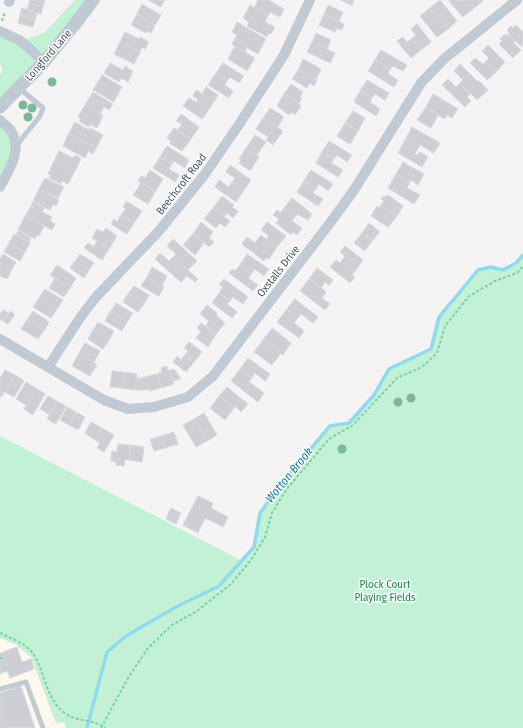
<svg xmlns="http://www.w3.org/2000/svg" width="523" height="728" viewBox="0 0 523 728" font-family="'Fira Sans Condensed',sans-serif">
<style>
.commercial{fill:#fdf9ef}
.green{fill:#c3f1d5}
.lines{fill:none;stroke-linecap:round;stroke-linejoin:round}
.stream{stroke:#90daee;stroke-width:3.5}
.building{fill:#cdcfd5;stroke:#d7d9de}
.path{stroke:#7ad0a6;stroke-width:2;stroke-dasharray:3 2;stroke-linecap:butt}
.service{stroke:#c1cad2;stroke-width:5}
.minor{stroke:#c1cad2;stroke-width:10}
.tertiary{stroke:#c1cad2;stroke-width:13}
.tree{fill:#7bb799}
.labels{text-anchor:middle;stroke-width:3;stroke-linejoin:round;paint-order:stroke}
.street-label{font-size:11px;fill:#4a5661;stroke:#fff}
.park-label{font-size:11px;fill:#17864f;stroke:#fff}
.water-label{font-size:12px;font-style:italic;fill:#0c7c9b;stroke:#fff}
</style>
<rect width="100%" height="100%" fill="#f5f3f3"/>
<polygon class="commercial" points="0,638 15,644 31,657 56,722 64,722 66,728 0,728"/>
<g class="green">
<polygon points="75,0 93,0 0,107 0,74 3,71 0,63 0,31 21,41 44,33"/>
<polygon points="0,120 16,146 0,187"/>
<polygon points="523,255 523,728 66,728 64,722 56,723 31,657 15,644 0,638 0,436 242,561 254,547 260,513 281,484 330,426 349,423 374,395 389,369 431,349 439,317 478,270 491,267 503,270 516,263"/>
</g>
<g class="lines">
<polyline class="stream" points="87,728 107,652 126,636 176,607 219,586 254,547 260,513 281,484 330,426 349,423 374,395 389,369 431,349 439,317 478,270 491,267 503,270 516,263 523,255"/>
</g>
<g class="building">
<polygon points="30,0 45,0 43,7 29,3"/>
<polygon points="148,0 165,0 161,7"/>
<polygon points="258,0 268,0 284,9 280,17 270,12 268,16 254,8"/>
<polygon points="340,0 354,0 352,5"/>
<polygon points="440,0 457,21 448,29 430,8"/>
<polygon points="448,0 466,0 473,9 463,17"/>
<polygon points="466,0 483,0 483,1 473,9"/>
<polygon points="29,3 43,7 41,14 27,10"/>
<polygon points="142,4 161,15 155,25 137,14"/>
<polygon points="250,5 268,16 265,22 275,27 271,34 269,33 267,37 247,26 249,22 243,18"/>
<polygon points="328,5 343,12 339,21 324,14"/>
<polygon points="22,8 37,13 35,20 20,15"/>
<polygon points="430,8 448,29 437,37 420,16"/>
<polygon points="137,14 155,25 151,33 147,31 146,33 131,25"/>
<polygon points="324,14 344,24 342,30 337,28 335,32 319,25"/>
<polygon points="20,15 35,20 33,27 18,23"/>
<polygon points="237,22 266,39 258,54 234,40 237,35 232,32"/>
<polygon points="417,24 431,42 421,50 411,39 416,35 411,29"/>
<polygon points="516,25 523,32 522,47 508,34 510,33 507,30 511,26 513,28"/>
<polygon points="125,32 139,39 140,37 149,42 145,49 142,47 140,52 120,42"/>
<polygon points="316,33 331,40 327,49 312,42"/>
<polygon points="505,34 507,36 508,34 515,41 513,42 521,50 513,58 499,44 502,41 500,39"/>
<polygon points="403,37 407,42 411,39 421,50 411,58 397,41"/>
<polygon points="234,40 247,47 245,52 232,44"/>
<polygon points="120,42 140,52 134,64 114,54"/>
<polygon points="312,42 335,53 330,63 307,52"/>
<polygon points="488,45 505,62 496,72 486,61 489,58 482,51"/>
<polygon points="235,46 255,58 247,71 228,59"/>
<polygon points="381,50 407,65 403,71 393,66 390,69 375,60"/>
<polygon points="475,58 483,64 486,61 496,72 487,80 470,63"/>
<polygon points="303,59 321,69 316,80 298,70"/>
<polygon points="375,60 390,69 388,74 398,80 394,87 368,71"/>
<polygon points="110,63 123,70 125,66 133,71 128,82 121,78 119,82 104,73"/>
<polygon points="223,63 244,76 239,83 230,77 227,81 216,73"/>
<polygon points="460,64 478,82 479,81 488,90 477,100 460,83 463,80 454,71"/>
<polygon points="298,70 317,81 314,86 309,83 307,88 292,79"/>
<polygon points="216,73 227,81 225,85 233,91 229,98 208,85"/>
<polygon points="102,75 122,87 114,102 93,90"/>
<polygon points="448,79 456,87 460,83 470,94 467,97 471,101 465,107 442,85"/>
<polygon points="367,80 389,93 385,100 375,94 372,98 360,91"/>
<polygon points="291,84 303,92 300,97 302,98 298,104 284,94"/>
<polygon points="206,87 218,95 210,108 193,96 196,90 202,94"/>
<polygon points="360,91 372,98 370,102 380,109 376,116 354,102"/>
<polygon points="93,92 113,104 109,110 104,107 100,114 85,105"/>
<polygon points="284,94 301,106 295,115 291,112 289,115 277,106"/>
<polygon points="433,94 458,109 452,118 447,115 444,119 426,107"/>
<polygon points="189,98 196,102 198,100 210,108 202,119 183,106"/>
<polygon points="85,105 103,116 97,128 90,124 89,127 79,121 81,119 78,117"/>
<polygon points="426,107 438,115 431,128 417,120"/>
<polygon points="270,108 284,117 277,128 263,118"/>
<polygon points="353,111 365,118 358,131 345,123"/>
<polygon points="181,114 199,127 191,139 178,130 182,124 176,121"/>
<polygon points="263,118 283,131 273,145 266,140 268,137 256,129"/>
<polygon points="75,122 89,130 90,128 103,135 96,148 69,133"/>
<polygon points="345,123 358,131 350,144 337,136"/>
<polygon points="412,127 440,143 434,153 420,145 419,147 405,140"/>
<polygon points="174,128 191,139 182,151 169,143 171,141 167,138"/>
<polygon points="69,133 96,148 93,154 88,151 85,158 63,146"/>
<polygon points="255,135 266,142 257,155 246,148"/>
<polygon points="405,140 419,147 415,154 418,155 420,152 428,157 422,167 398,153"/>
<polygon points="329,141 352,155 347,162 337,155 334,159 322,152"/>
<polygon points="167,146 189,160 185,168 174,161 172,164 160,157"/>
<polygon points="246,148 259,157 250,171 239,163 241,161 239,159"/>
<polygon points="59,151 73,158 75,155 81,159 75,171 54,161"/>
<polygon points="322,152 334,159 331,163 343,170 338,177 316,163"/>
<polygon points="160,157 172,164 169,169 179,175 175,182 153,168"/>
<polygon points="54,161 75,171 68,184 62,181 61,184 49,178 51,175 48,174"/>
<polygon points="403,162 424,174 418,185 411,180 410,182 396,174"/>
<polygon points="230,165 251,180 244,190 232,182 235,178 226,172"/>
<polygon points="150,170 163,179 155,192 138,181 141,176 145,178"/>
<polygon points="311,170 333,184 328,191 319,184 316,189 304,181"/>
<polygon points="396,174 410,182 407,188 420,195 414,204 388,188"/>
<polygon points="45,178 64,187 58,198 39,189"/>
<polygon points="219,180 229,187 232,182 244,190 236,202 215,187"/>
<polygon points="304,181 316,189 313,193 323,199 318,206 297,192"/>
<polygon points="141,183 155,192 148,204 133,195"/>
<polygon points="39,189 59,200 56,206 53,204 50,210 33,201"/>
<polygon points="388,195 403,206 397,216 381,205 384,201 381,199 383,196 386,197"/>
<polygon points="222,196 234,205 232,207 238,211 233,218 227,213 224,217 213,208"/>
<polygon points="292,198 312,214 308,220 297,214 296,216 284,208"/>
<polygon points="126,201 142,211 134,223 121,215 126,209 123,207"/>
<polygon points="33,202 44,208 42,212 31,206"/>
<polygon points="381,205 397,216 388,227 371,216 377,206 379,208"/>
<polygon points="31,206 52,217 50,221 55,224 52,230 25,216"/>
<polygon points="213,208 230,221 225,227 220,223 216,228 204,219"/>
<polygon points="284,208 296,216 292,221 302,228 297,235 293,232 291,235 276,223 279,219 273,215 277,210 281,213"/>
<polygon points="121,215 134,223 127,234 111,224 114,219 117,222"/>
<polygon points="25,216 44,226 39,236 37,235 35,239 18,230"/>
<polygon points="201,222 213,232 209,238 214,242 209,247 193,234"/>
<polygon points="267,222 286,236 277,247 266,239 269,236 261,230"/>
<polygon points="369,223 380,232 372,241 362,233"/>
<polygon points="106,228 117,236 109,249 92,238 97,229 103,232"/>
<polygon points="18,231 31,238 29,242 16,234"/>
<polygon points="362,233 372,241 365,251 354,243"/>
<polygon points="14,234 30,243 25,252 9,243"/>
<polygon points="193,234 204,243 195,255 183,245"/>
<polygon points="261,235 277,247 269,259 266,258 264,261 242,244 247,237 255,243"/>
<polygon points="173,239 197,261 188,270 173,257 176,254 167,246"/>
<polygon points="97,241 109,249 102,260 84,248 88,243 94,247"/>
<polygon points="9,243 25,252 20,261 4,252"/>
<polygon points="345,246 363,260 355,271 342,260 345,256 340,252"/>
<polygon points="160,253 169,261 173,257 198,279 195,282 187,276 181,282 155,259"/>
<polygon points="3,254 16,262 11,271 0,265 0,259"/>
<polygon points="80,254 94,263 89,270 75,261"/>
<polygon points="247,254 269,269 264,276 255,269 251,274 240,265"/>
<polygon points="336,260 340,263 342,260 355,271 352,275 355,277 350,283 330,267"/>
<polygon points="75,261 89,270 84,278 70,268"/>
<polygon points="0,265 11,271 7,279 0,276"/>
<polygon points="57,265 76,278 70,288 50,275"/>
<polygon points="240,265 251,274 248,278 258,285 253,291 229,273 232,269 235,271"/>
<polygon points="152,267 167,276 162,286 147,277"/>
<polygon points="317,268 333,280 329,285 325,282 321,288 309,279"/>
<polygon points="147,277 164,287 159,296 141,286"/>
<polygon points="55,278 70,288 64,297 49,288"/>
<polygon points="224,279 248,297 243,304 233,297 230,301 219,293 223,287 219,284"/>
<polygon points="309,279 326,292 322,298 330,304 325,310 300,291"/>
<polygon points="134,286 149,295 144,304 128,294"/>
<polygon points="45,289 63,300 57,309 39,298"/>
<polygon points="219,293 230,301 227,304 237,312 232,318 212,303"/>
<polygon points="128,294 144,304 138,312 123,302"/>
<polygon points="39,298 57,309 51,318 33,307"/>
<polygon points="295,299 318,317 313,323 301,314 298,318 287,309"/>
<polygon points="116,303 133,313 127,322 110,312"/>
<polygon points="207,305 217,313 216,315 225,323 216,334 206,325 209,321 200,314"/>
<polygon points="287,309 298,318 294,323 304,331 299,338 277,322"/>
<polygon points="3,310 8,313 3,321 0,319 0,314"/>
<polygon points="10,311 15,314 8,324 3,321"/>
<polygon points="33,311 49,322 44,331 27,320"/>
<polygon points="110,312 127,322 122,331 105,321"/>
<polygon points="27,320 44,331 38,339 21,329"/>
<polygon points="98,322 114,331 109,340 93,330"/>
<polygon points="201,323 216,334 208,347 196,338 201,331 197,328"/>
<polygon points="272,328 291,343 283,355 263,340"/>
<polygon points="93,330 109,340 103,349 88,339"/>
<polygon points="263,340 281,353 272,365 254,352"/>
<polygon points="189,342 202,352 194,362 185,355 188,351 184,348"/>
<polygon points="85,343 100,351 94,362 79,353"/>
<polygon points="79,353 94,362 94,363 97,365 90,376 72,366"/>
<polygon points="185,355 194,362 186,372 173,362 177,356 181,360"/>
<polygon points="248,358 270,374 265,381 255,373 252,378 240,369"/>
<polygon points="167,366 168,371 170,370 174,384 161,388 157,374 162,372 161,368"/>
<polygon points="174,369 181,379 173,381 170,370"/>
<polygon points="240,369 252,378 249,382 264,393 258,402 231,381"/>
<polygon points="5,370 15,375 1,397 0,396 0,378"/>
<polygon points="112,371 124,372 122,388 110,387"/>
<polygon points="124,372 137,374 135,390 122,388"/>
<polygon points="157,374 161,388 149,391 145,377"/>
<polygon points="15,375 24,381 14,397 5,392"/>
<polygon points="145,377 149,389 142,390 141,378"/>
<polygon points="137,378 141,378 142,390 135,390"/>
<polygon points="26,382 37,389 26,405 16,399"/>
<polygon points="227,387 248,404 241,412 235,406 234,408 219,396"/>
<polygon points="37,389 45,394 33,415 24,409"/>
<polygon points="48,396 57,401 49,414 40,409"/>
<polygon points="219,396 234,408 225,420 210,408"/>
<polygon points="57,401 66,406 56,424 47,419"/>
<polygon points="67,407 76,412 69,425 60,420"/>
<polygon points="76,412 85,417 78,430 69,425"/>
<polygon points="204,413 217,435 207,441 194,419"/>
<polygon points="194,419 207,441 196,447 183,425"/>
<polygon points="91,422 102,428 95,440 85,433"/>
<polygon points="102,428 114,435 104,452 97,448 100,443 95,440"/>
<polygon points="174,432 178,444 165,448 161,436"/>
<polygon points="161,436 165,448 154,451 150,439"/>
<polygon points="118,444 130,445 129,460 125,460 124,466 116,465 116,462 111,461 112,451 117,452"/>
<polygon points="130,445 144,447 142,462 129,460"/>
<polygon points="198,496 213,503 211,508 228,517 223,527 205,518 198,533 183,525"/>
<polygon points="171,508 181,513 176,524 166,519"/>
<polygon points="17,647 22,662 31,659 34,669 10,678 7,671 0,674 0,653"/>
<polygon points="21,686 35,728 0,728 0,693"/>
</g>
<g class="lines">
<g class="path">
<polyline points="2,21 5,12"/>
<path d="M0 633C11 638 24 643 32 652 44 668 45 695 61 710 75 724 94 718 105 728"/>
<polyline points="0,658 2,658"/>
<polyline points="101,728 128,678 148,648 172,625 197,611 231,584 251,560 265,537 272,513 286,490 329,439 353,425 397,378 422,367 437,353 445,326 469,296 495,281 517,273 523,266"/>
</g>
<g class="service">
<polyline points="16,146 40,116 43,108 19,88"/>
<polyline points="0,689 26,682 43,728"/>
</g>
<g class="minor">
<polyline points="9,2 10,0"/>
<polyline points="0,31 21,41 44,62"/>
<path d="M0 120C3 124 9 127 11 131 23 150 9 170 0 187"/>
<polyline points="0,339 104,400 128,409 154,407 188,397 213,376 330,223 354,190 421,83 444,59 517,0"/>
<polyline points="48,367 82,315 96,297 159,231 205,174 240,123 284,55 310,0"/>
</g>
<polyline class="tertiary" points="0,107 44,62 75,24 93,0"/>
</g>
<g class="tree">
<circle cx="52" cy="82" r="4.5"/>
<circle cx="23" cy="105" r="4.5"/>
<circle cx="32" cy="108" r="4.5"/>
<circle cx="28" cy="117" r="4.5"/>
<circle cx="411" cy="398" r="4.5"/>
<circle cx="398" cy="402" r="4.5"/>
<circle cx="342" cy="449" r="4.5"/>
</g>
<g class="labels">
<g class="street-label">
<text transform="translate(48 55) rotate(-49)" y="4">Longford Lane</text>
<text transform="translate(181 184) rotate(-52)" y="4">Beechcroft Road</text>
<text transform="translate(278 271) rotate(-52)" y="4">Oxstalls Drive</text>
</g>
<g class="park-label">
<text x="385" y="588">Plock Court<tspan x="385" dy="13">Playing Fields</tspan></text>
</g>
<g class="water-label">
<text transform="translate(289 475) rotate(-51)" y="4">Wotton Brook</text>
</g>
</g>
</svg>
